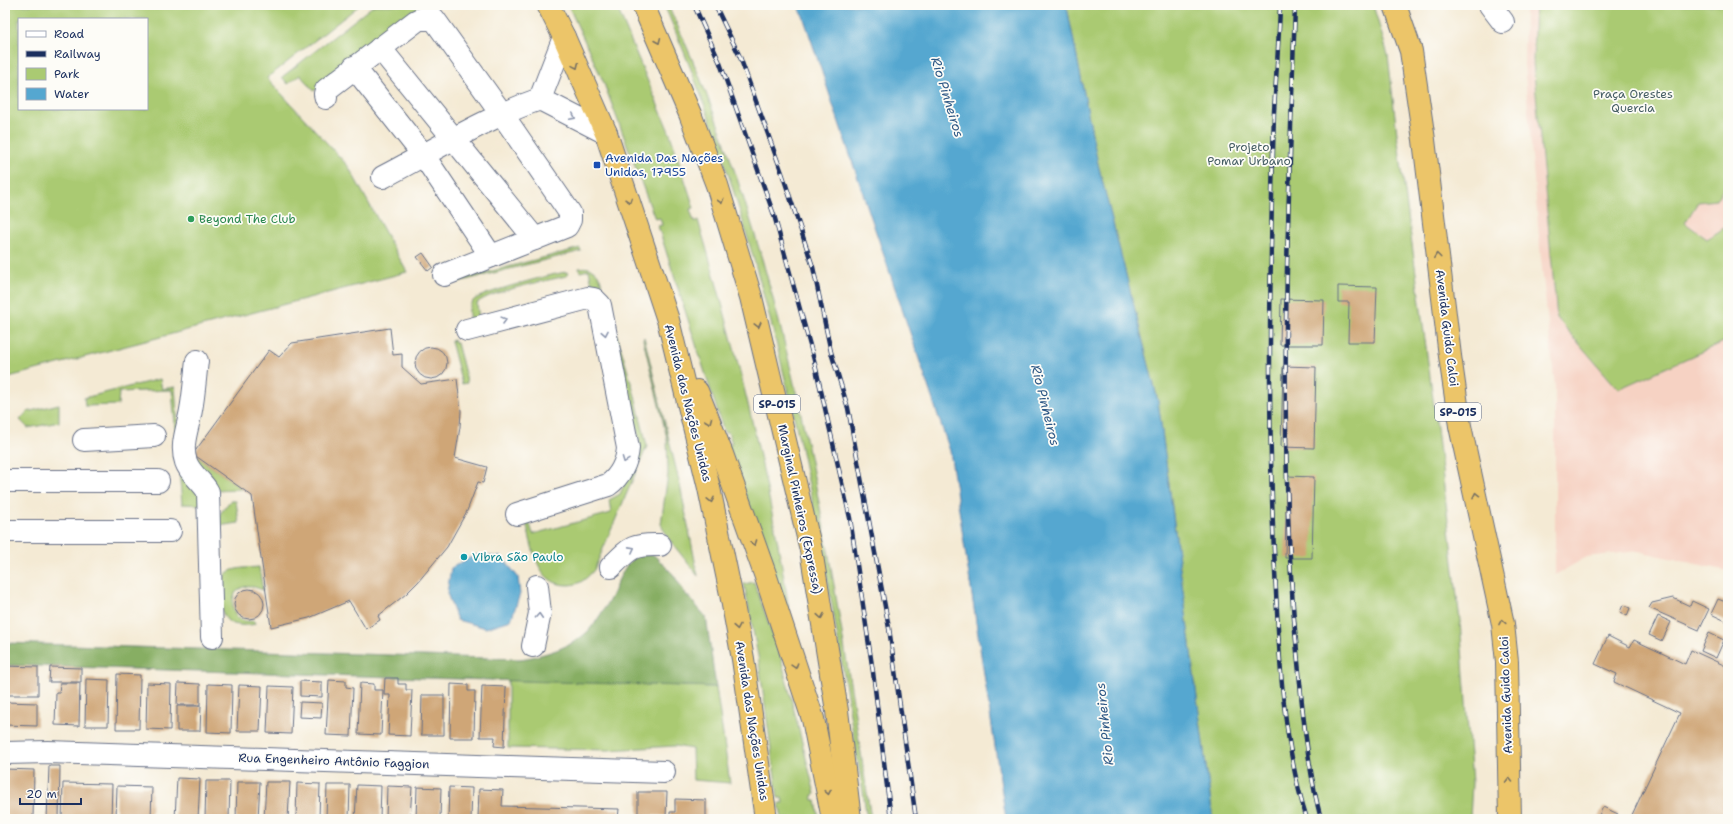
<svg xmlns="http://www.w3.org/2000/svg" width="1733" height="824" viewBox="0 0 1733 824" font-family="'Shantell Sans',sans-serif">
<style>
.built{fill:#f6d2c3}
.green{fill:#aaca72;stroke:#627c68;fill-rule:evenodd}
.forest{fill:#87ae64;stroke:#516e61}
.water{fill:#55a7d0;stroke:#386b97}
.building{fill:#cfa677}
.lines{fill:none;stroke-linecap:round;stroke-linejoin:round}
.minor-casing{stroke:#677087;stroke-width:24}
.highway-casing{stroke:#677087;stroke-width:24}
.minor{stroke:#fff;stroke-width:22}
.highway{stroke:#ecc569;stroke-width:22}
.rail-casing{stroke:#1b2f5e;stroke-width:4.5}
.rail{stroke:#fdfcf7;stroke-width:3;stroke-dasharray:9;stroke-linecap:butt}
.oneway{stroke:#797263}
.oneway2{stroke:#8d97ae}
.transit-dot{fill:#1a4fb4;stroke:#fdfcf7;stroke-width:1.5}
.leisure-dot{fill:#2e9e5b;stroke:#fdfcf7;stroke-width:1.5}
.culture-dot{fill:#0f9aa8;stroke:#fdfcf7;stroke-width:1.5}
.labels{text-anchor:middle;stroke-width:3.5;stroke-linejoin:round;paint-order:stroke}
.shield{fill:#fdfcf7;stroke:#5f6c8c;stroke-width:1}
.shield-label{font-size:11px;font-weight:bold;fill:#1b2f5e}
.park-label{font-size:12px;fill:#465e64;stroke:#fdfcf7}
.transit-label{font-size:12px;fill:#164399;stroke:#fdfcf7;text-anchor:start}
.leisure-label{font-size:12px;fill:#27864d;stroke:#fdfcf7;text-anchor:start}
.street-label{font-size:12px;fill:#1b2f5e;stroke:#fdfcf7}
.culture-label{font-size:12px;fill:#0d838f;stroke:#fdfcf7;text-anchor:start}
.water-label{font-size:13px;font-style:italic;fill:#2f5986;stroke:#fdfcf7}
</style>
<rect width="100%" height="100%" fill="#fdfcf7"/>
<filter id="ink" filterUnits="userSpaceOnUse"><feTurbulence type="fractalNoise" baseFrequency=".025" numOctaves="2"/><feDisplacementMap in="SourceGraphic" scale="8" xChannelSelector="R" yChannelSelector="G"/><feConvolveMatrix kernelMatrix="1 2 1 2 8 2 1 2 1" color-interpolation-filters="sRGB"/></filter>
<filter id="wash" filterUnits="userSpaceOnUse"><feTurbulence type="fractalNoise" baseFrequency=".012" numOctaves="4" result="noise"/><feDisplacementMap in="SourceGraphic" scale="16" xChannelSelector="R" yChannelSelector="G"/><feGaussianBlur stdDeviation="0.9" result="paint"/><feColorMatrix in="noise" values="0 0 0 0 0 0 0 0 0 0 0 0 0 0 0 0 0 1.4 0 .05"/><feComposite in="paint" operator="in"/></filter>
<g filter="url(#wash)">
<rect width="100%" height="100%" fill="#f4ead4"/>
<polygon class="built" points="1525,5 1728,5 1728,571 1638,551 1587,557 1555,575 1555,387 1541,259 1524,64"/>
<g class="green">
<path d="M5 5H360L267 78 348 166 407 272 5 378ZM19 19H147V109H19Z"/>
<polygon points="374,5 428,5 314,91 300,75 288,84 282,77"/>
<path d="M568 5H616L670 134 694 208 690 209 694 222 698 220C738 354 772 491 792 629L728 445 732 443 728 432H724L658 226 662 225 660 218 655 219 603 81Z"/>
<path d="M664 5H668C788 260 829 543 871 819H867C863 788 857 758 852 727 833 602 810 477 779 354 749 235 714 117 664 5Z"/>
<polygon points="1065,5 1373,5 1388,55 1397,134 1437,428 1460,621 1472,783 1470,819 1213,819 1158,401 1098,164 1068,12"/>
<polygon points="1535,5 1728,5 1728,180 1716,200 1698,202 1685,223 1707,239 1724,228 1728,231 1728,340 1618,389 1557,318 1533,62"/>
<polygon points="580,248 581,251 458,282 458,280"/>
<path d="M579 268C589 266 595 269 600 278L635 396 647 446 594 570C587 578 580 585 569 585 536 586 533 547 526 523L529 521 533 534 611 513 609 500 620 494 640 447 639 438 599 283 592 284 589 270 580 272Z"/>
<path d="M567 272 568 275 566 276C546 281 490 291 477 303L479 319 470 320C468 313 468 305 474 300 481 293 555 273 567 272Z"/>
<polygon points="644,337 680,485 698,576 668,538 661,524 668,474 667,438 643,339"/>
<polygon points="454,340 455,343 457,343 466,377 467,383 462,384 451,341"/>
<polygon points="160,379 162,389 175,387 180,452 205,505 182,504 172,390 119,392 118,405 85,406 84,398"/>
<polygon points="59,404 59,422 28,428 20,420 27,412"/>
<polygon points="193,454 243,489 213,490 191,459"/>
<polygon points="230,501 236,501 239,523 218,526 219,515"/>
<path d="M259 567 263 590C257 588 250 585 244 587 230 591 231 608 237 618L246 621H254L255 624C248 626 233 626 228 621 218 611 215 584 226 574 232 567 250 568 259 567Z"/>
<polygon points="754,582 781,658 815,794 812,795 813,800 816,800 819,819 782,819 779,803 783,803 782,798 778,798 758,656 744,584"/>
<polygon points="508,680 716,687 730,783 693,780 692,749 675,746 608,750 508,748"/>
</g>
<path class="forest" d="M636 555H654L673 574 685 593 706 617 716 687 5 665V643L519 659C539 657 574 647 589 630 597 621 605 608 611 597 618 582 623 566 636 555Z"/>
<g class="water">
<polygon points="797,5 1066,5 1068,12 1098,164 1158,401 1213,819 1006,819 950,451 803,16"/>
<polygon points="475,555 502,557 518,577 520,594 511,620 486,628 457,620 447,593 451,568"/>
</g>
<g id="blocks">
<g class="building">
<polygon points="423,253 433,267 428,271 417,257"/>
<polygon points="1338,286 1377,287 1375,342 1348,342 1349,302 1338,302"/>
<polygon points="1281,299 1324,300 1323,345 1280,345"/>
<polygon points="390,328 393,355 402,354 402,367 421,384 457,379 461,411 460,427 455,458 487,467 483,483 478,482 467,511 447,547 418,582 406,594 378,616 380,620 366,629 349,601 309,618 271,627 252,496 193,454 269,350 279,357 292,343"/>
<circle cx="431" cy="363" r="16"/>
<polygon points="1283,366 1316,367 1314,448 1281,447"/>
<polygon points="1287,476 1314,477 1312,558 1285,558"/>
<circle cx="249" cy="604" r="15"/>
<polygon points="1673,598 1690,606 1692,601 1709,609 1699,630 1649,608 1652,603"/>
<polygon points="1718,599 1728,603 1728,622 1711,614"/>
<polygon points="1623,605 1630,608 1627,616 1620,612"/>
<polygon points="1658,616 1671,622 1662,641 1649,635"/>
<polygon points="1709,633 1724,640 1716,658 1701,651"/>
<polygon points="1608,636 1630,647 1634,640 1685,664 1691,650 1728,667 1728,819 1630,819 1680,713 1614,682 1617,674 1595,664"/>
<polygon points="5,666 38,667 38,695 5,695"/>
<polygon points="50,667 81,668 81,682 49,682"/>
<polygon points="117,674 140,675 139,729 116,729"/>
<polygon points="385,678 398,678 398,684 406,684 406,690 412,690 410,736 388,735 390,695 384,695"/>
<polygon points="86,679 109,680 108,726 85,726"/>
<polygon points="329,680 346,681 346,687 353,688 351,736 326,735"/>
<polygon points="300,681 322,682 322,697 300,696"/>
<polygon points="60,683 80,683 79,726 55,725 56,693 59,693"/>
<polygon points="147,683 171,684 170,730 146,729"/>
<polygon points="178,683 200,684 200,705 177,705"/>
<polygon points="360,683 374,684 374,690 383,690 381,735 358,734"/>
<polygon points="208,684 232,685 231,733 207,732"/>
<polygon points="451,684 468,685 468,691 475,691 474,738 450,738"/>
<polygon points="239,685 262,686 260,731 237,731"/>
<polygon points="269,686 293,687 291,734 267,733"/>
<polygon points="482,686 506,687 504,747 494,746 495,737 480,737"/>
<polygon points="422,695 444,695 444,735 421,735"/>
<polygon points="5,702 37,703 37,726 5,725"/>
<polygon points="300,702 322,703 321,718 299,717"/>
<polygon points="177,706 201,706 200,731 177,731"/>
<polygon points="49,766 60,766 59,819 47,819"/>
<polygon points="5,769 34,770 33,819 5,819"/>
<polygon points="177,778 200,779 198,819 175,819"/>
<polygon points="206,781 230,781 229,819 205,819"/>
<polygon points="237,782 260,782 258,819 236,819"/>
<polygon points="266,782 290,782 288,819 264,819"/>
<polygon points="63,783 112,784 111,819 62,819"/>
<polygon points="297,783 320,784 319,819 296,819"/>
<polygon points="327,785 350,785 349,819 326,819"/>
<polygon points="357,785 381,786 380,819 355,819"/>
<polygon points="117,786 152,787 151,819 116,819"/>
<polygon points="387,786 412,787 410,819 386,819"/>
<polygon points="417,787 441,788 440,819 416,819"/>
<polygon points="449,787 472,788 471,819 448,819"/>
<polygon points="479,789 503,790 502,806 619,809 618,819 478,819"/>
<polygon points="638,792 667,792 666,816 638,815"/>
<polygon points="675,799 706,800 706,819 670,819 670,812 675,812"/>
<polygon points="1603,807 1618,814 1615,819 1597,819"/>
</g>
</g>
</g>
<g filter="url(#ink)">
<use href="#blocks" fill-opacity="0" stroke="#677087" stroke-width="1"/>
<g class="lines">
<g class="minor-casing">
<g id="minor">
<polyline points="1490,5 1503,22"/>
<polyline points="380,48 535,239"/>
<polyline points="354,67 424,156 491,256"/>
<polyline points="326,98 325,94 326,90 416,21 420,19 434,19 502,114 570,213 570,220 567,226 444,275"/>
<polyline points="540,99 564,37"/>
<path d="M383 177C435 150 485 118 540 99L606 133"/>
<path d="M467 330 588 298 594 299 600 305 628 448C627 462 620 477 608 485L517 514"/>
<path d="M197 361C195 377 194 394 191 410 188 428 180 445 186 462 190 474 203 482 208 492L212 637"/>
<polyline points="84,440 154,436"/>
<polyline points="5,481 158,481"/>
<polyline points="5,531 170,531"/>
<path d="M611 567C630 548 632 544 660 545"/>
<polyline points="533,646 540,613 537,586"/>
<polyline points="5,753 48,752 664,772"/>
</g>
</g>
<g class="highway-casing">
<g id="highway">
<polyline points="548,5 564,37 606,133 668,320 709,488 731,594 743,659 766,819"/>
<polyline points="643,5 690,114 717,185 751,297 811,550 837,711 850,819"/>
<polyline points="1395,5 1411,51 1424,140 1450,356 1460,426 1503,624 1507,662 1510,819"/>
<polyline points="697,391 722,454 765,574 813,719 833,819"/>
</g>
</g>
<use href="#minor" class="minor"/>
<use href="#highway" class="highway"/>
<g class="rail-casing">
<g id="rail">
<polyline points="694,5 720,63 774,215 814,360 850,518 873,672 891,819"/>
<polyline points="715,5 740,57 782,173 813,267 831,352 848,408 889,628 916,819"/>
<path d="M1280 5C1279 41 1276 76 1274 112 1270 265 1267 418 1275 571 1279 654 1282 740 1307 819"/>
<path d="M1295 5C1289 200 1279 396 1292 591 1294 626 1298 659 1301 694 1305 735 1310 778 1321 819"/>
</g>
</g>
<use href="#rail" class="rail"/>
</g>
<defs><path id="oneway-chevron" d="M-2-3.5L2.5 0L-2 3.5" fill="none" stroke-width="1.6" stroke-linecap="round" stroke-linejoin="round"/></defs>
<g class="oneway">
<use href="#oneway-chevron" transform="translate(658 41) rotate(67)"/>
<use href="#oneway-chevron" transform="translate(576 66) rotate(66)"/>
<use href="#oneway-chevron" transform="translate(629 200) rotate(71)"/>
<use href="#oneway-chevron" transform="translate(721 201) rotate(73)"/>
<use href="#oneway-chevron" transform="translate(1437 256) rotate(-97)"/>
<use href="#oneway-chevron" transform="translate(758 325) rotate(76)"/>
<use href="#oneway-chevron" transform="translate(709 421) rotate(68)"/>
<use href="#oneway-chevron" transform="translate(1476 495) rotate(-102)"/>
<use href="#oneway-chevron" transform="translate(711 500) rotate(78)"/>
<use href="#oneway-chevron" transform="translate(754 543) rotate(70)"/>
<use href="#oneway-chevron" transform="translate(821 616) rotate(81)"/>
<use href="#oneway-chevron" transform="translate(1502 622) rotate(-100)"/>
<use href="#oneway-chevron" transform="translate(737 627) rotate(80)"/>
<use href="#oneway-chevron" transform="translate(795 666) rotate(72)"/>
<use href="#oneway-chevron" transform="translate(1509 780) rotate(-91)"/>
<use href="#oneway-chevron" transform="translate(828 792) rotate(79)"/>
</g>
<g class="oneway2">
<use href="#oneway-chevron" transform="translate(573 117) rotate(26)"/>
<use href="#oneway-chevron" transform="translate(504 320) rotate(-15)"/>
<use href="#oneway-chevron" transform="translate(605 333) rotate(79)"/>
<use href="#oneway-chevron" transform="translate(625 460) rotate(111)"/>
<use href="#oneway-chevron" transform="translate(632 549) rotate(-28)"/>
<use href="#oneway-chevron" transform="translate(539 616) rotate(-87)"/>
</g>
</g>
<rect class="transit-dot" x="593" y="161" width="8" height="8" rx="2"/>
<circle class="leisure-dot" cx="191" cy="219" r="4"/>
<circle class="culture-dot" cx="464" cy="557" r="4"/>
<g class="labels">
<g class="shield">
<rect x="754" y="395" width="46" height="18" rx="3"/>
<rect x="1435" y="403" width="46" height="18" rx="3"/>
</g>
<g class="shield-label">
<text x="777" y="408">SP-015</text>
<text x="1458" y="416">SP-015</text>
</g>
<g class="park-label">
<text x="1633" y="98">Praça Orestes<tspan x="1633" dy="14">Quercia</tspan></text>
<text x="1249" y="151">Projeto<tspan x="1249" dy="14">Pomar Urbano</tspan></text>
</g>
<g class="transit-label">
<text x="605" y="162">Avenida Das Nações<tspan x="605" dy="14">Unidas, 17955</tspan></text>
</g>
<g class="leisure-label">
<text x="199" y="223">Beyond The Club</text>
</g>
<g class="street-label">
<text transform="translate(1447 328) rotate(83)" y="4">Avenida Guido Caloi</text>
<text transform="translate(688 403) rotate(76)" y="4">Avenida das Nações Unidas</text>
<text transform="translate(800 509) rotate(78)" y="4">Marginal Pinheiros (Expressa)</text>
<text transform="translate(1506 695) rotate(-92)" y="4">Avenida Guido Caloi</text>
<text transform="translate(752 721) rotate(81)" y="4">Avenida das Nações Unidas</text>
<text transform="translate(334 761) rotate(2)" y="4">Rua Engenheiro Antônio Faggion</text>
</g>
<g class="culture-label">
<text x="472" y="561">Vibra São Paulo</text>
</g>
<g class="water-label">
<text transform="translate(948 97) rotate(73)" y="5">Rio Pinheiros</text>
<text transform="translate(1046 405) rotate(76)" y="5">Rio Pinheiros</text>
<text transform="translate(1104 724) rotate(-96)" y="5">Rio Pinheiros</text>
</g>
</g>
<rect width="1733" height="824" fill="none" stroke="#fdfcf7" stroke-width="20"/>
<rect x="18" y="18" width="130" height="92" fill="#fdfcf7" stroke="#a3aaba"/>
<rect x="26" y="31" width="20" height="6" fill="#ffffff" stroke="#a3aaba"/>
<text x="54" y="38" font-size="12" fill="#1b2f5e">Road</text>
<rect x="26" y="51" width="20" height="6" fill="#1b2f5e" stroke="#a3aaba"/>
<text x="54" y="58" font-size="12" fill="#1b2f5e">Railway</text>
<rect x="26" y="68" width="20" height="12" fill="#aaca72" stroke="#a3aaba"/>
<text x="54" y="78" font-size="12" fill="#1b2f5e">Park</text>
<rect x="26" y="88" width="20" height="12" fill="#55a7d0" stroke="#a3aaba"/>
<text x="54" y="98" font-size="12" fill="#1b2f5e">Water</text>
<path d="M20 798v6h61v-6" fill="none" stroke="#1b2f5e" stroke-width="2"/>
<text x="26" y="798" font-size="12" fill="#1b2f5e" stroke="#fdfcf7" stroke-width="3" paint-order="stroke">20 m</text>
</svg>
